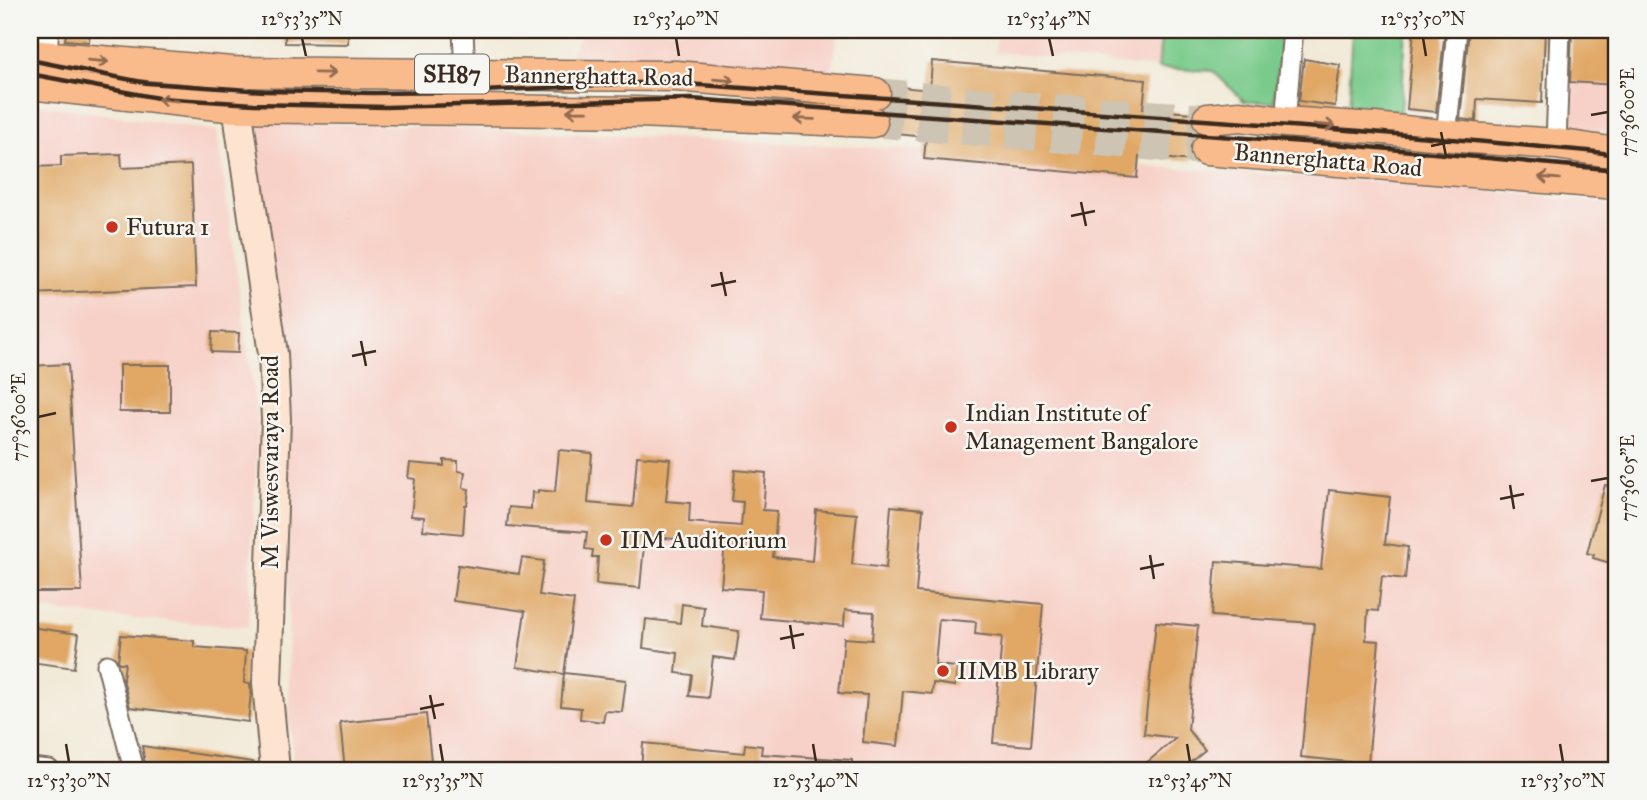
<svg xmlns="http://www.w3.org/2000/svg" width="1647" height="800" viewBox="0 0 1647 800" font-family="'IM FELL Great Primer',serif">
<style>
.built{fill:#f7d1c8}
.green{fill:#79ca8b;stroke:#5a7a54;stroke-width:2}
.building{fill:#e0a765}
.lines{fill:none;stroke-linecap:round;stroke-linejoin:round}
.primary-tunnel{stroke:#cdc4b3;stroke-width:30;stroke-dasharray:30 15;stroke-linecap:butt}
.street-casing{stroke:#7b6d5f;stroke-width:23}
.secondary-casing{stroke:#7b6d5f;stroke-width:32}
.primary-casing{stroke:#7b6d5f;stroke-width:33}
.street{stroke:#fff;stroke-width:19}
.secondary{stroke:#fde4d1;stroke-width:28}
.primary{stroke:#fabb8c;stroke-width:30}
.rail{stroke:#3b2a1e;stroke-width:4.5}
.oneway{stroke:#916b50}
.ticks{fill:none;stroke:#3b2a1e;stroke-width:2.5}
.poi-dot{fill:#c8321e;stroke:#f6f6f2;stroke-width:2.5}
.labels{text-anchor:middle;stroke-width:5;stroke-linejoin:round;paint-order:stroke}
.shield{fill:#f6f6f2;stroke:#73675e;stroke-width:2}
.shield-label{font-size:23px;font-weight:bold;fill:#3b2a1e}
.street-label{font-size:24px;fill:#3b2a1e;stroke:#f6f6f2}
.poi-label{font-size:24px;fill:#3b2a1e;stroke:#f6f6f2;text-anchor:start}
.neatline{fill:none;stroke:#3b2a1e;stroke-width:2.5}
.ticks-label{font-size:18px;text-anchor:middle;fill:#3b2a1e}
</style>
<rect width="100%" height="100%" fill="#f6f6f2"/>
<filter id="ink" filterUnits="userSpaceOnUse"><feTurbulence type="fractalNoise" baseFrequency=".0143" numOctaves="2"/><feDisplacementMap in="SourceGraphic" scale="14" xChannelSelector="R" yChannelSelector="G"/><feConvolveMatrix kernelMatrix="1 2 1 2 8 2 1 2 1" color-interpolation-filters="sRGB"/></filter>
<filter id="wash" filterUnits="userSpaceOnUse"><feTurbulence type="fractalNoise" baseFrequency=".00686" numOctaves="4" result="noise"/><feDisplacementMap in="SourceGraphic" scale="28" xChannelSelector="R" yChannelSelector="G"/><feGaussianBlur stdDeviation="1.57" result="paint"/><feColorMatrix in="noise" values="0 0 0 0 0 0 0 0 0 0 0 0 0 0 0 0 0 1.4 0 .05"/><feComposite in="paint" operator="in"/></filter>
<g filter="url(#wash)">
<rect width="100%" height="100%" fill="#f2ead8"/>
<g class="built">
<polygon points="582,30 838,30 830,86 567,66"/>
<polygon points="998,30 1162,30 1158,68 995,52"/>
<polygon points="1574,30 1617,30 1617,133 1565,127"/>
<polygon points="30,103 217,131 258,425 248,627 107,617 30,608"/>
<polygon points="254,122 414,126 886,148 1452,187 1617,205 1617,770 295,770 289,725 288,536 281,339"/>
</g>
<g class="green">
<polygon points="1162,30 1283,30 1274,102 1245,102 1213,71 1158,68"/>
<polygon points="1353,30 1406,30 1401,111 1348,108"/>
</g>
<g id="blocks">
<g class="building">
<polygon points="67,30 90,30 89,42 65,40"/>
<polygon points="285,30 348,30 348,44 285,43"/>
<polygon points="1414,30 1445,30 1436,112 1407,109"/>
<polygon points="1469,30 1545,30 1542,103 1477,99 1476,121 1460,119"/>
<polygon points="1572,30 1617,30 1617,85 1570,82"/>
<polygon points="1304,59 1340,65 1335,106 1299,101"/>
<polygon points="932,61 1146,80 1143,109 1192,113 1191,121 1193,129 1199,134 1192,140 1189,148 1190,157 1193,161 1139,156 1137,178 924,159 926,137 885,133 889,122 888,115 883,109 890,102 892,94 891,86 930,90"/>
<polygon points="121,154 122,168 191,165 196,287 30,294 30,167 61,166 61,156"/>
<polygon points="212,332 239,333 238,353 211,352"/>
<polygon points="68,364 82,592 30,592 30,366"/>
<rect x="119" y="365" width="51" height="47"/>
<polygon points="559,450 592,453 588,503 633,507 637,456 670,459 666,501 690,503 689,522 741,526 743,502 732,501 735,470 766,473 763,510 777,511 773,557 812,561 816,510 857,514 852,564 886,568 891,506 923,509 916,592 1043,604 1031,746 993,743 1002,637 975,634 976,622 939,619 935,665 957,667 955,686 933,683 932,694 903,691 898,746 863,742 867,695 839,693 844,638 872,640 874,612 845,610 844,626 760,618 762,590 721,587 725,543 652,537 652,546 644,545 640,588 596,584 598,557 592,557 593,550 585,549 587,532 507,526 509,507 531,509 532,492 538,493 538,490 555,492"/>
<polygon points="444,460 458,461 458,471 465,472 463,488 469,489 467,505 465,505 463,534 423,530 424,517 411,516 415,479 408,478 410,463 444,466"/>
<polygon points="1605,485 1617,488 1617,565 1593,558 1594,555 1587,553"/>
<polygon points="1329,490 1390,497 1385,544 1408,547 1405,579 1382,576 1378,611 1368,610 1366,640 1379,641 1368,764 1301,757 1314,623 1212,616 1216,561 1321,569"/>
<polygon points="522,558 544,561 539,595 574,600 564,674 517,667 525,611 453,601 458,565 519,574"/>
<polygon points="682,604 704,607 702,626 739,631 735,660 713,657 708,698 689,696 692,675 676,673 678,653 643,648 646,619 680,623"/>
<polygon points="1156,622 1198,626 1188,730 1205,750 1181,770 1138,770 1176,738 1144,734"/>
<polygon points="30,627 79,634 74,668 30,662"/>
<polygon points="121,635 194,641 194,647 246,651 244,683 250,684 251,692 248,722 130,707 123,679 125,663 119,663 118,661"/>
<polygon points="564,673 626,680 622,712 605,711 603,722 580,719 581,708 561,706"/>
<polygon points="426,714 432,770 345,770 340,723"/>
<polygon points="643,743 744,753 745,744 762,746 761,754 852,760 852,770 641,770"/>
<polygon points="142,746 253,762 253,770 146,770"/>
</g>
</g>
</g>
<g filter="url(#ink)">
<use href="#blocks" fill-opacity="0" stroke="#7b6d5f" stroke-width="2"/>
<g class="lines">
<g class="primary-tunnel">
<polyline points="875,93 1026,107 1208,119"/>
<polyline points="872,122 1206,150"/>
</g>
<g class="street-casing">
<g id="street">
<polyline points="463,30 465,75"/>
<polyline points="46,57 49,30"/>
<polyline points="1285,122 1293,30"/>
<polyline points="1446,136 1457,30"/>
<polyline points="1556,144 1560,30"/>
<polyline points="107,665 134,770"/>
<polyline points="30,768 49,770"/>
</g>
</g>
<g class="secondary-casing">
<polyline id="secondary" points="232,72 273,354 276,419 267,683 275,770"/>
</g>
<g class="primary-casing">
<g id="primary">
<polyline points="30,55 232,72 676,76 875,93"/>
<polyline points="30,84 236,107 638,112 872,122"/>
<polyline points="1208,119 1240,116 1285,122 1374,128 1472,138 1556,144 1617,153"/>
<polyline points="1206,150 1617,184"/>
</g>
</g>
<use href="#street" class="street"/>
<use href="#secondary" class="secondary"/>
<use href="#primary" class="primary"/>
<g class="rail">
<polyline points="30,60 147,83 265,91 374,93 464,92 657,82 1361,131 1588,151 1617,155"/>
<polyline points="30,74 158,98 254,104 385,107 691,99 1346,145 1617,170"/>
</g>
</g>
<defs><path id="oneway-shaft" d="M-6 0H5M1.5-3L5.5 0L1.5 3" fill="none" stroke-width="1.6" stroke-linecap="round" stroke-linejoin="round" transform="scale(1.75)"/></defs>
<g class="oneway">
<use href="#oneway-shaft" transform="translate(98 61) rotate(5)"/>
<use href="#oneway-shaft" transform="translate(325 73) rotate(1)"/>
<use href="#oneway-shaft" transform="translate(724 80) rotate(5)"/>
<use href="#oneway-shaft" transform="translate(168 100) rotate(-174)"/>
<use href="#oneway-shaft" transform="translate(577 111) rotate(-179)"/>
<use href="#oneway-shaft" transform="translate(804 119) rotate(-178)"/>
<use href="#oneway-shaft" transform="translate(1325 125) rotate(4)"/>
<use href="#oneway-shaft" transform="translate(1549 178) rotate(-175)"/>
</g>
</g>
<path class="ticks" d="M302 38 306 56M676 38 679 56M1049 38 1053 56M1423 38 1426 56M1591 115 1608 112M1441 132 1446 156M1431 146 1455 141M1081 202 1086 226M1071 216 1095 211M721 272 726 296M711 286 736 281M361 341 366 366M352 356 376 351M38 417 56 413M1591 481 1608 478M1510 485 1514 509M1500 499 1524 494M1150 555 1154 579M1140 569 1164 564M790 625 794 649M780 639 804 634M430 695 435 719M420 709 444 704M66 744 69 762M440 744 443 762M813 744 816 762M1187 744 1190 762M1560 744 1563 762"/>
<g class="poi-dot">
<circle cx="112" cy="227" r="7"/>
<circle cx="951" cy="427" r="7"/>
<circle cx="606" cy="540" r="7"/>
<circle cx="943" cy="671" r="7"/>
</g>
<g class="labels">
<rect class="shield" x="415" y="54.5" width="74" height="39" rx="5"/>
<g class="shield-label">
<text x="452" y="82">SH87</text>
</g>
<g class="street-label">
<text transform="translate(599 76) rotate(1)" y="8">Bannerghatta Road</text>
<text transform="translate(1328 160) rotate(5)" y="8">Bannerghatta Road</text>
<text transform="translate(270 462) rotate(-90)" y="8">M Viswesvaraya Road</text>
</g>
<g class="poi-label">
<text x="126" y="235">Futura 1</text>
<text x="965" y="421">Indian Institute of<tspan x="965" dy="28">Management Bangalore</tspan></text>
<text x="620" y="548">IIM Auditorium</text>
<text x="957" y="679">IIMB Library</text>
</g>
</g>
<rect width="1647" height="800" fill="none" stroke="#f6f6f2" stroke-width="77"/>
<rect x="38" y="38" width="1570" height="724" class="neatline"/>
<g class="ticks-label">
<text x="302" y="25">12°53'35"N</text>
<text x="676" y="25">12°53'40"N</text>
<text x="1049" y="25">12°53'45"N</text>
<text x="1423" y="25">12°53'50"N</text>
<text transform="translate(1628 112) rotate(-90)" y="6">77°36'00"E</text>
<text transform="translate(19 417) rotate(-90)" y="6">77°36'00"E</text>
<text transform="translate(1628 478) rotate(-90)" y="6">77°36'05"E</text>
<text x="69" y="787">12°53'30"N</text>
<text x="443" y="787">12°53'35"N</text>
<text x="816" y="787">12°53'40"N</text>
<text x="1190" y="787">12°53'45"N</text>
<text x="1563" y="787">12°53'50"N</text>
</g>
</svg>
